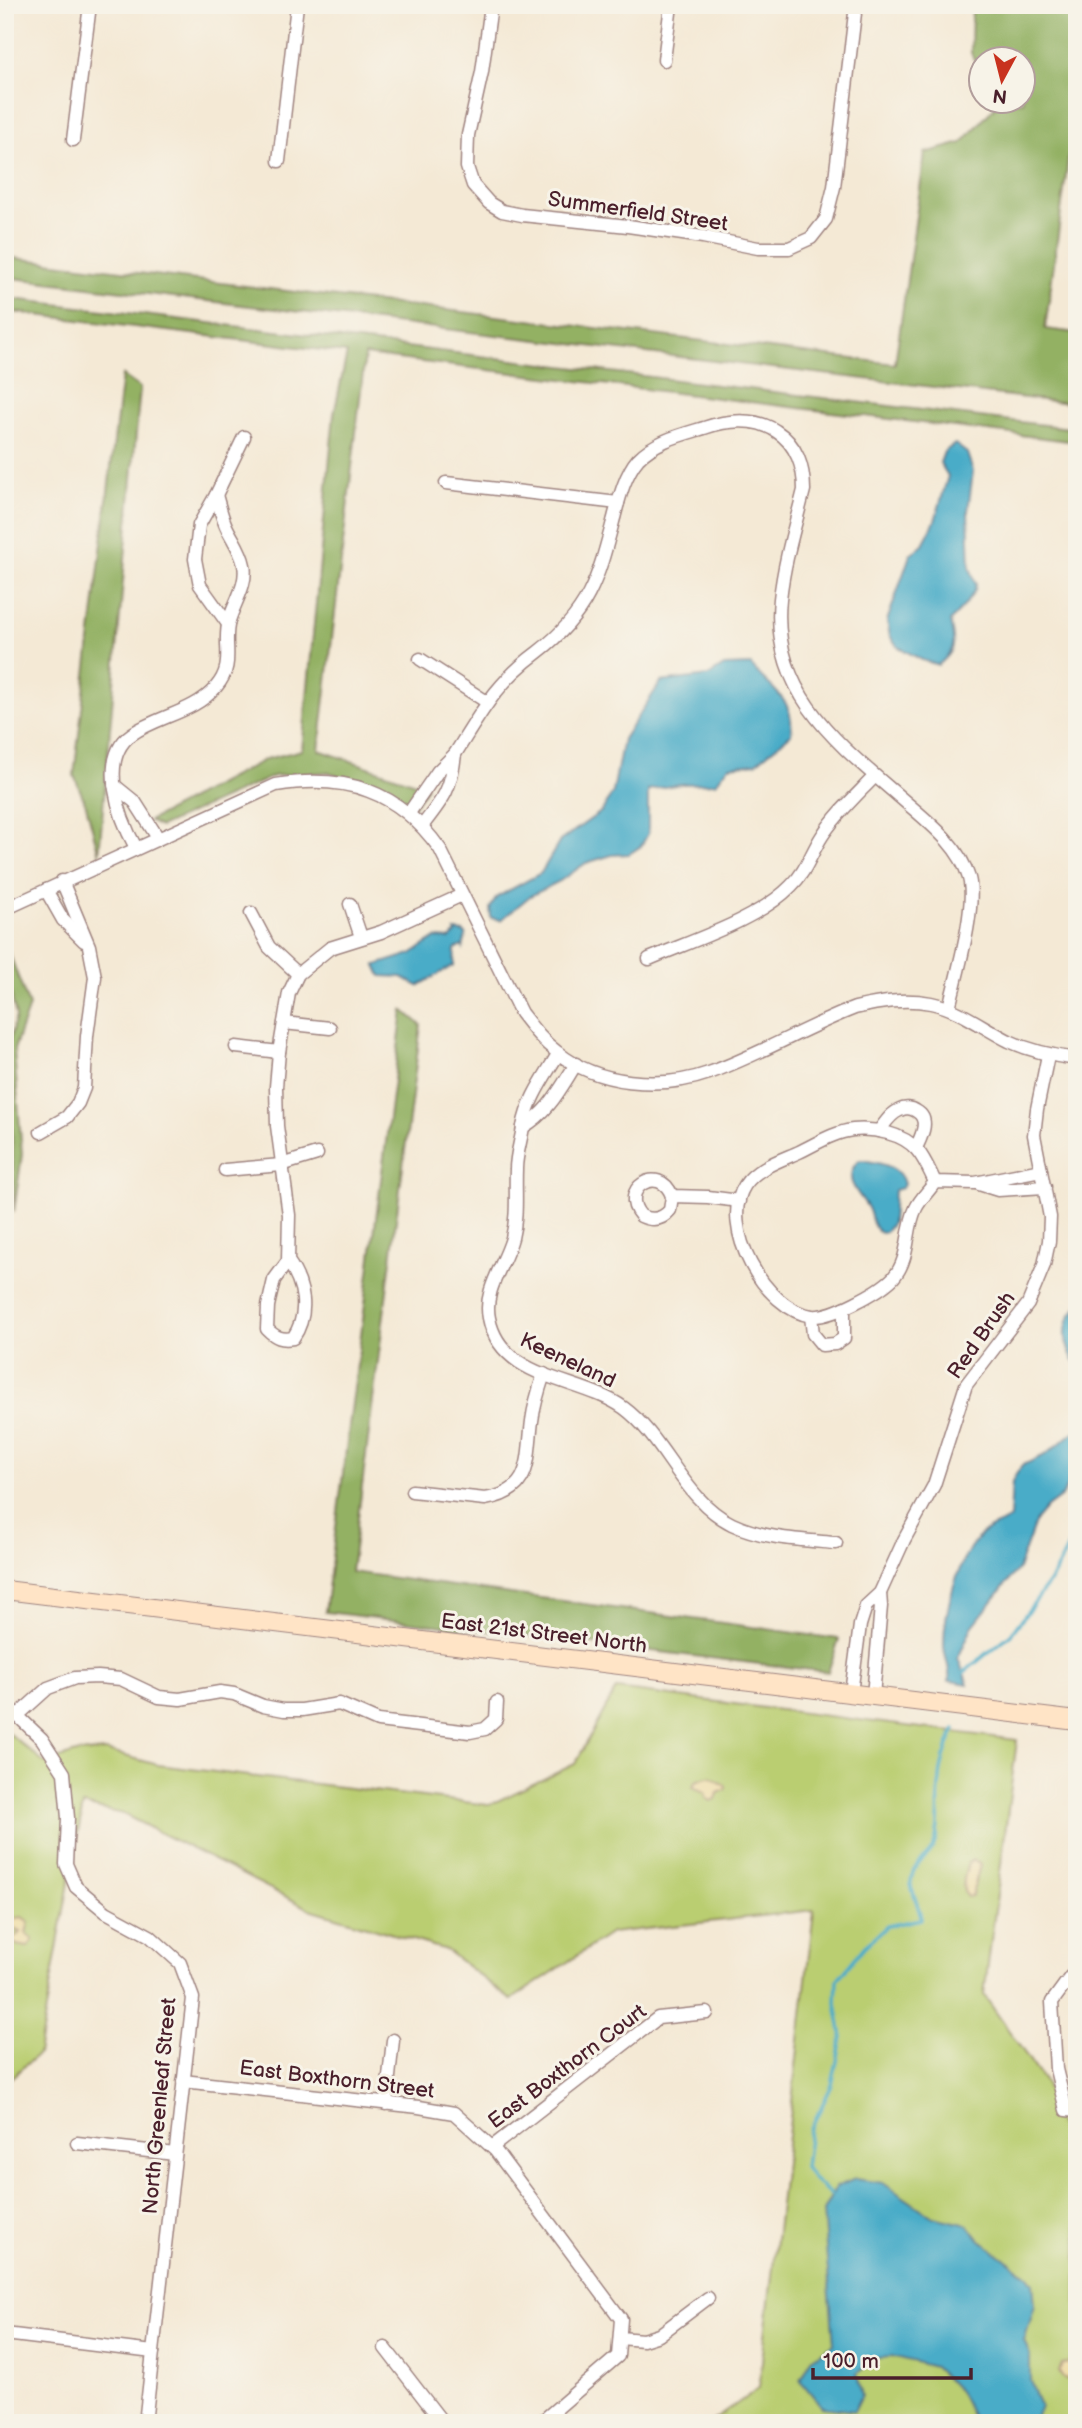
<svg xmlns="http://www.w3.org/2000/svg" width="1082" height="2428" viewBox="0 0 1082 2428" font-family="'Balsamiq Sans',sans-serif">
<style>
.green{fill:#bace71;stroke:#82764e;stroke-width:2}
.forest{fill:#93b163;stroke:#6e6847;stroke-width:2}
.sand{fill:#eeda9e;stroke:#9c7c64;stroke-width:2}
.water{fill:#49acc8;stroke:#4a667a;stroke-width:2}
.lines{fill:none;stroke-linecap:round;stroke-linejoin:round}
.stream{stroke:#49acc8;stroke-width:3.5}
.minor-casing{stroke:#9f8480;stroke-width:15}
.secondary-casing{stroke:#9f8480;stroke-width:20}
.minor{stroke:#fff;stroke-width:12}
.secondary{stroke:#ffe4c6;stroke-width:18}
.labels{text-anchor:middle;stroke-width:6;stroke-linejoin:round;paint-order:stroke}
.street-label{font-size:21px;fill:#4a1f2b;stroke:#f7f3e8}
</style>
<rect width="100%" height="100%" fill="#f7f3e8"/>
<filter id="ink" filterUnits="userSpaceOnUse"><feTurbulence type="fractalNoise" baseFrequency=".0143" numOctaves="2"/><feDisplacementMap in="SourceGraphic" scale="14" xChannelSelector="R" yChannelSelector="G"/><feConvolveMatrix kernelMatrix="1 2 1 2 8 2 1 2 1" color-interpolation-filters="sRGB"/></filter>
<filter id="wash" filterUnits="userSpaceOnUse"><feTurbulence type="fractalNoise" baseFrequency=".00686" numOctaves="4" result="noise"/><feDisplacementMap in="SourceGraphic" scale="28" xChannelSelector="R" yChannelSelector="G"/><feGaussianBlur stdDeviation="1.57" result="paint"/><feColorMatrix in="noise" values="0 0 0 0 0 0 0 0 0 0 0 0 0 0 0 0 0 1.4 0 .05"/><feComposite in="paint" operator="in"/></filter>
<g filter="url(#wash)">
<rect width="100%" height="100%" fill="#f4e9d5"/>
<polygon class="green" points="616,1689 1017,1740 984,1995 1046,2084 1063,2138 1077,2160 1077,2423 710,2423 759,2388 814,1910 611,1933 511,2000 446,1950 310,1909 123,1814 83,1805 38,2054 5,2083 5,1730 44,1763 76,1753 107,1751 158,1765 489,1805 575,1764"/>
<g class="forest">
<polygon points="972,5 1077,5 1077,118 1072,131 1045,329 1077,333 1077,404 5,277 5,257 895,364 925,153 962,143 999,102 1023,102 1023,60 981,60 980,69 971,53"/>
<polygon points="5,298 1077,429 1077,442 365,355 319,750 427,787 409,813 391,792 328,772 274,776 160,827 149,821 266,759 302,750 334,414 347,353 5,311"/>
<polygon points="122,375 140,388 99,854 86,805 74,775"/>
<polygon points="5,942 29,1006 14,1050 22,1154 14,1212 11,1104 5,1092 5,1057 16,1016 5,968"/>
<polygon points="403,1010 421,1025 351,1572 839,1639 828,1672 325,1612"/>
</g>
<g class="sand">
<polygon points="707,1777 711,1777 726,1786 725,1790 718,1793 716,1799 711,1801 706,1798 705,1792 693,1787 696,1781"/>
<path d="M973 1860 980 1864C978 1875 974 1885 972 1896L967 1897C960 1890 965 1873 968 1863Z"/>
<polygon points="22,1917 29,1922 26,1933 33,1940 28,1947 17,1945 11,1941 21,1932 12,1928 11,1922 16,1918"/>
<polygon points="1075,2353 1077,2354 1076,2399 1073,2396 1071,2381 1062,2377 1059,2372 1062,2364 1069,2363 1072,2355"/>
</g>
<g class="water">
<path d="M955 444 967 453 973 471 968 511 970 568 976 584 975 590 965 605 950 621C955 643 957 650 938 665L922 660 898 647 890 636 887 621 910 555 923 544 935 521 948 476 940 463 944 452Z"/>
<path d="M751 665C770 690 795 697 791 734L756 763 729 766 716 783 681 784 648 790V834L641 846 629 854 612 855 586 863 560 881 530 896 501 920 491 918 490 908 497 897 541 873 560 841 602 811 613 792 623 739 661 682 708 676 724 666Z"/>
<polygon points="455,931 464,932 466,935 463,948 462,946 455,949 454,965 418,986 402,977 381,976 376,965 411,954 436,938 450,939 456,933"/>
<path d="M862 1160C878 1163 900 1165 904 1184L902 1188 894 1190 892 1223 885 1232 881 1233C870 1227 873 1217 868 1208 859 1192 841 1181 858 1161Z"/>
<path d="M1077 1307V1364C1063 1346 1061 1324 1077 1307Z"/>
<path d="M1077 1430V1461L1063 1495 1047 1507 1036 1520 1018 1569 972 1627 958 1658 968 1684 949 1681C951 1667 944 1658 944 1644 944 1613 958 1555 982 1534 990 1526 1002 1525 1010 1518L1012 1482 1017 1472 1023 1465 1045 1455Z"/>
<polygon points="855,2179 883,2183 933,2217 968,2225 980,2240 1028,2276 1033,2283 1035,2305 1024,2341 1030,2355 1030,2381 1040,2406 1035,2423 975,2423 959,2391 934,2367 896,2357 874,2358 857,2374 862,2395 854,2411 822,2407 800,2380 811,2359 834,2344 823,2211 836,2187"/>
</g>
<g class="lines">
<g class="stream">
<polyline points="962,1674 1011,1634 1051,1580 1077,1530"/>
<path d="M831 2195 813 2179 805 2167 810 2130 832 2085 842 2037 836 2003 837 1980 864 1947 887 1926 921 1919C920 1909 911 1890 911 1883 912 1860 931 1859 935 1842 941 1824 937 1805 939 1787 940 1766 946 1747 955 1729"/>
</g>
</g>
</g>
<g filter="url(#ink)">
<g class="lines">
<g class="minor-casing">
<g id="minor">
<polyline points="491,5 482,72 468,135 467,167 473,185 489,203 502,211 522,215 628,226 703,237 758,248 789,248 811,238 826,219 834,187 856,5"/>
<polyline points="664,60 671,5"/>
<polyline points="73,140 90,5"/>
<polyline points="279,161 297,5"/>
<polyline points="446,483 618,503"/>
<polyline points="228,624 200,585 195,559 199,525 216,495 244,437"/>
<polyline points="420,659 487,702"/>
<path d="M455 754C482 711 496 683 538 652 590 612 598 578 614 518 619 499 625 474 638 459 655 441 681 435 704 428 727 420 755 417 776 431 797 444 804 468 804 490 795 526 784 562 780 599 770 697 844 748 909 805 932 825 960 847 969 878 977 907 956 977 949 1008"/>
<polyline points="114,785 135,802 158,838"/>
<path d="M409 813 438 771 455 754C451 790 444 798 422 826"/>
<path d="M136 848C120 819 97 758 132 734 158 716 195 712 216 687 236 664 222 644 229 621 234 603 248 584 244 565 241 550 232 539 226 526 222 517 219 505 216 495"/>
<polyline points="46,890 63,920 84,941"/>
<polyline points="350,904 361,937"/>
<path d="M5 909 276 785C346 774 398 790 440 849L521 1013C532 1027 542 1041 557 1052 597 1085 661 1090 709 1073 759 1055 806 1027 855 1008 880 1002 905 998 931 1003 960 1009 983 1028 1009 1041 1031 1051 1053 1056 1077 1059"/>
<polyline points="251,913 269,947 298,974"/>
<path d="M649 959C693 940 758 920 791 886 806 872 811 853 822 836 837 813 857 795 875 776"/>
<polyline points="284,1023 330,1028"/>
<polyline points="236,1047 279,1052"/>
<path d="M558 1054C544 1078 528 1099 523 1127 549 1112 560 1089 576 1064"/>
<path d="M523 1127C521 1141 516 1155 516 1169 515 1193 518 1214 512 1238 505 1264 483 1290 489 1318 501 1381 581 1377 624 1408 666 1439 683 1500 732 1524 764 1539 801 1540 836 1543"/>
<path d="M879 1131C885 1123 891 1113 900 1110 905 1107 912 1108 916 1111 931 1119 921 1137 916 1148"/>
<polyline points="41,1132 67,1117 78,1103 84,1088 87,1036 95,977 89,946 62,881"/>
<polyline points="225,1170 281,1165 317,1154"/>
<path d="M935 1182C929 1191 921 1198 916 1208 905 1230 911 1258 893 1278 879 1292 831 1318 812 1316 765 1310 718 1226 745 1185 756 1168 781 1160 799 1152 816 1144 834 1132 853 1130 873 1128 903 1133 917 1150 925 1159 930 1172 935 1182L975 1183 1041 1170"/>
<polyline points="979,1184 998,1190 1045,1187"/>
<path d="M672 1196 670 1210C662 1220 652 1221 641 1216 617 1189 660 1163 672 1196L708 1197 739 1201"/>
<path d="M288 1261C304 1284 310 1313 293 1338 282 1340 276 1338 267 1329L268 1306 274 1280 288 1261 289 1215 277 1126 276 1087 279 1052 289 993 298 974 330 948 381 932 462 895"/>
<polyline points="811,1316 813,1334 822,1345 835,1344 844,1338 844,1308"/>
<path d="M412 1491 485 1499C533 1492 527 1459 532 1421 534 1405 539 1389 544 1374"/>
<polyline points="851,1693 860,1625 866,1606 880,1593 904,1540 934,1485 966,1385 1028,1304 1044,1265 1049,1241 1050,1217 1034,1135 1037,1109 1048,1055"/>
<polyline points="873,1696 881,1606 880,1593"/>
<polyline points="5,1704 42,1739 64,1773 68,1818 66,1864 76,1887 106,1912 150,1936 180,1963 193,1998 145,2423"/>
<polyline points="17,1716 48,1688 75,1678 98,1677 121,1679 159,1697 180,1699 220,1692 234,1694 263,1706 284,1710 302,1710 339,1704 378,1721 470,1732 485,1729 496,1719 497,1702"/>
<polyline points="1077,1974 1071,1976 1052,2002 1056,2069 1066,2110 1077,2111"/>
<polyline points="183,2081 419,2107 454,2113 495,2150 621,2319 618,2356 540,2423"/>
<polyline points="386,2104 393,2040"/>
<polyline points="77,2143 175,2154"/>
<polyline points="492,2147 658,2018 707,2013"/>
<polyline points="5,2334 153,2352"/>
<polyline points="620,2338 643,2340 659,2335 708,2298"/>
<polyline points="385,2348 443,2423"/>
</g>
</g>
<g class="secondary-casing">
<polyline id="secondary" points="5,1590 1077,1721"/>
</g>
<use href="#minor" class="minor"/>
<use href="#secondary" class="secondary"/>
</g>
</g>
<g class="labels">
<g class="street-label">
<text transform="translate(638 211) rotate(8)" y="7">Summerfield Street</text>
<text transform="translate(981 1335) rotate(-55)" y="7">Red Brush</text>
<text transform="translate(568 1360) rotate(25)" y="7">Keeneland</text>
<text transform="translate(544 1633) rotate(7)" y="7">East 21st Street North</text>
<text transform="translate(567 2066) rotate(-37)" y="7">East Boxthorn Court</text>
<text transform="translate(337 2079) rotate(7)" y="7">East Boxthorn Street</text>
<text transform="translate(159 2106) rotate(-85)" y="7">North Greenleaf Street</text>
</g>
</g>
<rect width="1082" height="2428" fill="none" stroke="#f7f3e8" stroke-width="28"/>
<g transform="translate(1002 80) rotate(187)"><circle r="33" fill="#f7f3e8" stroke="#b29e9c" stroke-width="2"/>
<path d="M0-5L12 26L0 18L-12 26Z" fill="#c8321e"/>
<text y="-10" font-size="19" font-weight="bold" text-anchor="middle" fill="#4a1f2b">N</text>
</g>
<path d="M813 2368v10h158v-10" fill="none" stroke="#4a1f2b" stroke-width="3.5"/>
<text x="823" y="2368" font-size="21" fill="#4a1f2b" stroke="#f7f3e8" stroke-width="5" paint-order="stroke">100 m</text>
</svg>
